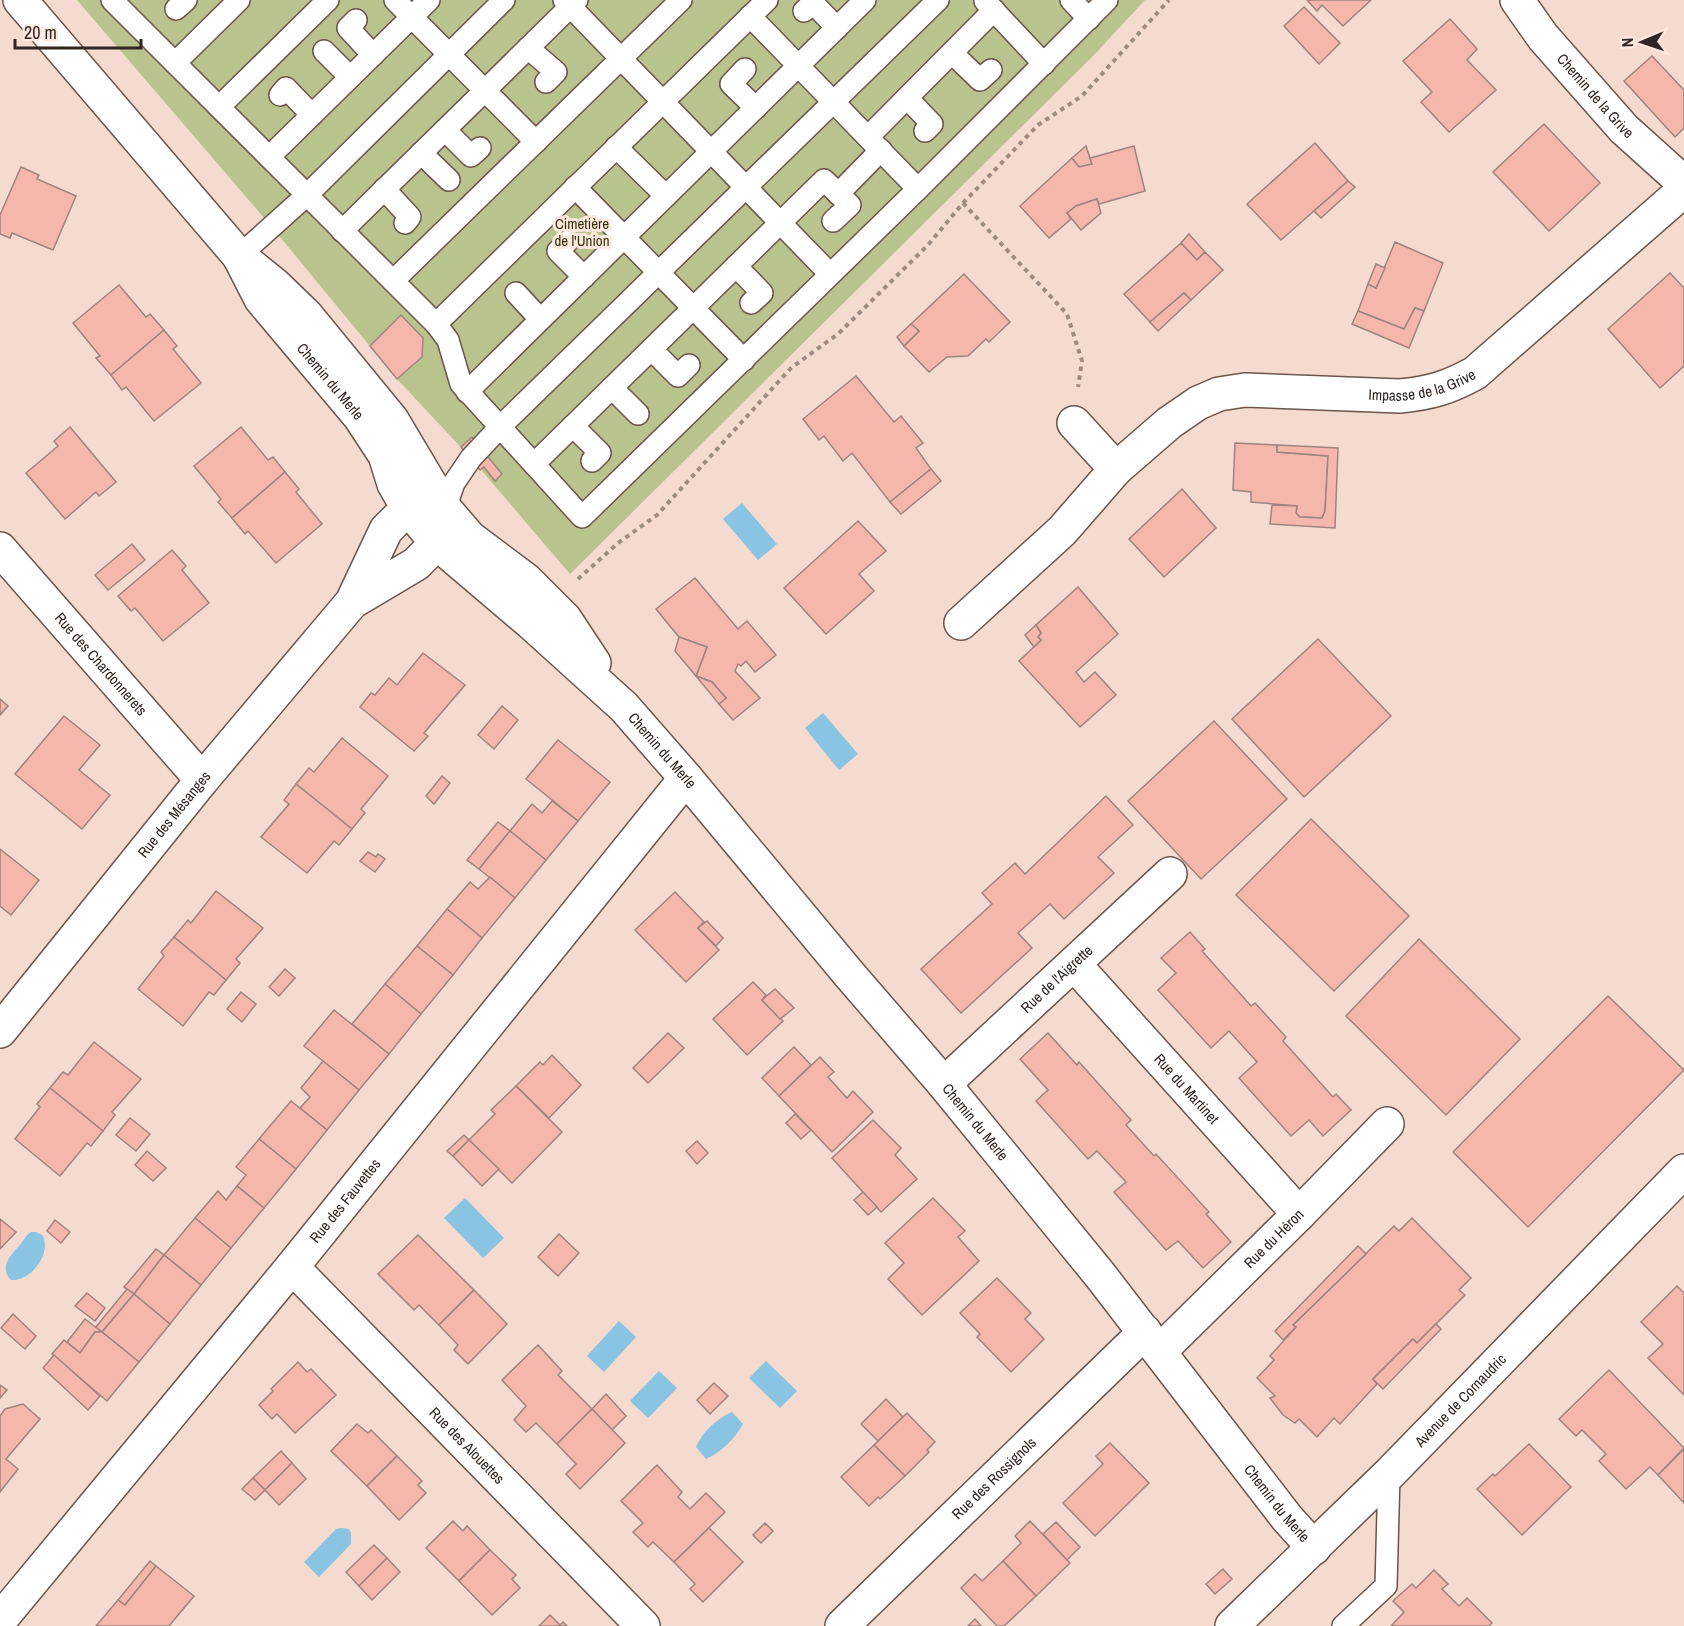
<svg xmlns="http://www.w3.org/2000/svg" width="1684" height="1626" viewBox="0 0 1684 1626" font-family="'Archivo Narrow',sans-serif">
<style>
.green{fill:#b8c38e}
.water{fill:#89c4e3}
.building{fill:#f5b7ab;stroke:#9e847f;stroke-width:1.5}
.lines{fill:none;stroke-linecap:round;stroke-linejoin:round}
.service-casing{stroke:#6b554c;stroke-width:24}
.minor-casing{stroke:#6b554c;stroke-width:36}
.tertiary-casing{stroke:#6b554c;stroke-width:36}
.path{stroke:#9e8b83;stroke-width:4;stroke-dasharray:4.5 4.5;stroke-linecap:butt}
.service{stroke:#fff;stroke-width:21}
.minor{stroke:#fff;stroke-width:33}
.tertiary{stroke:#fff;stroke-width:33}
.labels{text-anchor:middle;stroke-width:6;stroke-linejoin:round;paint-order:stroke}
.street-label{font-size:15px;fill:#2f2521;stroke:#fee8df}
.park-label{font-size:15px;fill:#2f350b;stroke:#fee8df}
</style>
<rect width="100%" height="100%" fill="#f4dacf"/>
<polygon class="green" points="77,0 1145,0 1094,55 570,574 471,458 397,379 271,226"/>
<g class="water">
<polygon points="742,503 777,544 758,560 723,519"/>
<polygon points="823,713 858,754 839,770 805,728"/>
<polygon points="465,1198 504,1238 483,1258 444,1218"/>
<path d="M31 1232H36L42 1235C53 1252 31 1282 11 1280 0 1268 8 1258 18 1247 23 1242 25 1236 31 1232Z"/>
<polygon points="619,1321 636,1337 604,1372 587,1356"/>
<polygon points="766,1361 797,1391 780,1408 749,1378"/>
<polygon points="659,1371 677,1388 648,1418 630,1401"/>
<path d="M732 1412 743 1424C734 1439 723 1451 706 1459L696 1447C703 1431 716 1419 732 1412Z"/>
<polygon points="341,1528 349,1529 351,1533 351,1544 319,1577 304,1562 336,1529"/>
</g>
<g class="building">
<polygon points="1307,0 1371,0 1343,26 1322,5 1317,11"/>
<polygon points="1304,7 1340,43 1319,64 1284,26"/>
<polygon points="1450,19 1477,49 1467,60 1496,90 1449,132 1421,102 1432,92 1403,61"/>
<polygon points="1652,56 1684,90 1684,128 1675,137 1624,81"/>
<polygon points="1544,124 1600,183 1549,231 1493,172"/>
<polygon points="1315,143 1348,181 1281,240 1247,204"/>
<polygon points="1086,146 1092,164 1079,167 1072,158"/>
<polygon points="1134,146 1145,191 1099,204 1097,199 1076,206 1067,213 1071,219 1049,238 1020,206 1072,158 1079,167 1092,164 1090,158"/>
<polygon points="21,167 39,175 37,179 76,196 53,250 12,233 10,238 0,234 0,215"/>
<polygon points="1348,181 1355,187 1321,218 1314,211"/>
<polygon points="1097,199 1101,213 1081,230 1067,213 1076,206"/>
<polygon points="1189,234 1205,252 1197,260 1181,243"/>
<polygon points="1395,242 1443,263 1424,311 1415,308 1404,329 1358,311 1368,284 1376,288"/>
<polygon points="1181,243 1197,260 1205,252 1223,270 1191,300 1184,293 1150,322 1124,294"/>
<polygon points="1376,264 1385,268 1376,288 1368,284"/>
<polygon points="1670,273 1684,288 1684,366 1660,388 1608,329"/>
<polygon points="964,274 1010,322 989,342 986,339 968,356 947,357 929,372 904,346 919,331 911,324"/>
<polygon points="119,285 146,317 150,314 164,330 111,375 96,358 100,356 73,323"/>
<polygon points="1184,293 1191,300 1158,331 1150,322"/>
<polygon points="1415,308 1424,311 1409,348 1352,324 1358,311 1404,329"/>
<polygon points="401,315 423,338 422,357 397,379 370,346"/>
<polygon points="911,324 919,331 904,346 897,337"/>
<polygon points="164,330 177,346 173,349 201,383 154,421 126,387 122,390 111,375"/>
<polygon points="856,376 894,422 901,416 923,443 916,448 931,469 890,502 852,453 843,461 824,436 819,440 803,419"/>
<polygon points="70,427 116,482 99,496 96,492 65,519 26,473 58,446 54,441"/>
<polygon points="241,427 268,460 273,457 285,472 232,518 218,502 221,499 194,466"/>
<polygon points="472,437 502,474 495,481 484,467 480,470 461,447"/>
<polygon points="1235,443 1277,445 1277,452 1328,456 1325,511 1322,518 1300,517 1296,513 1297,506 1251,502 1251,492 1233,490"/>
<polygon points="1277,445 1338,448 1335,528 1270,524 1272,505 1297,506 1296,513 1300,517 1322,518 1325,511 1328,456 1277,452"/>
<polygon points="931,469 941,481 901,514 890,502"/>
<polygon points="285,472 299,489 296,492 322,524 276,563 248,531 245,534 232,518"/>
<polygon points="1182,489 1216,528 1164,577 1129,539"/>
<polygon points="858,521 886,551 859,574 874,591 826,634 784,588"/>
<polygon points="132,544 145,560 108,590 95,575"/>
<polygon points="172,550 186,566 182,570 209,603 163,641 135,608 131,611 118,596"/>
<polygon points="695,578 738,629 747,621 776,655 755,672 746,661 741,666 738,664 735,671 760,698 733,720 719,704 726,698 712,682 696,676 707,647 679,637 656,609"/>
<polygon points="1078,587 1118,634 1076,672 1084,682 1095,672 1116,695 1080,727 1019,661 1041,640 1038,637 1041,633 1036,625"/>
<polygon points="1036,625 1041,633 1038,637 1041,640 1034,647 1025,635"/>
<polygon points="679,637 707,647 696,676 675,651"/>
<polygon points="1318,639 1391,716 1304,797 1232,719"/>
<polygon points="423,653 465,685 424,733 428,736 414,751 360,707 371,693 375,695 389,678 397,685"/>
<polygon points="696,676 712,682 726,698 719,704"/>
<polygon points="0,699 8,706 0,715"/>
<polygon points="502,706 518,720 494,749 478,735"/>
<polygon points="64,716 100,745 79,770 110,795 82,829 15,774"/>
<polygon points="1214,721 1287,799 1201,879 1128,801"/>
<polygon points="342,738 388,776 361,809 365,813 352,829 296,784 309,768 314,772"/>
<polygon points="558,740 610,782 578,821 526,779"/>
<polygon points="442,776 450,783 434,804 426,796"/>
<polygon points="296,784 352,829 339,845 334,841 307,873 261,837 289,804 284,800"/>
<polygon points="1106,796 1133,825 1098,857 1114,873 1064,919 1050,904 1018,933 1032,948 961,1013 921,969 992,904 982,893 1015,863 1025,874"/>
<polygon points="552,801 578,821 546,860 510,831 532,804 542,813"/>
<polygon points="1311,819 1409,916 1334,991 1236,895"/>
<polygon points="498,822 510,831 479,869 467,860"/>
<polygon points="510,831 546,860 515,898 479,869"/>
<polygon points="0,849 39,880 11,915 0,906"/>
<polygon points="368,852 376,857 378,854 385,859 375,872 360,861"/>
<polygon points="490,877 515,898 482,938 447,909 470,882 478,889"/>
<polygon points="216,891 263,928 236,959 240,963 226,980 174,937 188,920 191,923"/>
<polygon points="675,892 704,922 698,928 719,950 686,982 635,930"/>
<polygon points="447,909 482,938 453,975 417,946"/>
<polygon points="707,921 723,938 716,946 698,928"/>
<polygon points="1190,932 1205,949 1202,951 1251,1006 1255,1003 1286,1037 1283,1041 1333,1097 1336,1094 1351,1110 1323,1136 1309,1120 1291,1136 1239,1078 1257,1062 1229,1031 1211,1048 1158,990 1176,973 1161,958"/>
<polygon points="174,937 226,980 214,995 209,992 183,1026 138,989 164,956 161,952"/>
<polygon points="1419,939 1520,1039 1446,1115 1346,1016"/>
<polygon points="417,946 453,975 421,1014 385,984"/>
<polygon points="285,969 295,978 279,996 269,987"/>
<polygon points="753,982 766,995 762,1000 783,1021 747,1055 713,1019"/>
<polygon points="385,984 421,1014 389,1054 352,1024"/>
<polygon points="775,989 794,1008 780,1019 762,1000"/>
<polygon points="241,992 256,1004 242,1022 227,1009"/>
<polygon points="1608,996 1684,1070 1528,1227 1453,1152"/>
<polygon points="334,1010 389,1054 359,1090 304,1046"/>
<polygon points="668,1033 684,1048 648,1083 633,1068"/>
<polygon points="1048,1033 1077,1065 1079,1062 1131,1120 1126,1125 1154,1156 1156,1154 1209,1212 1206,1214 1231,1242 1203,1268 1178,1241 1166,1250 1114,1192 1126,1182 1097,1151 1088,1159 1036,1101 1048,1090 1020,1059"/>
<polygon points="94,1042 141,1079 112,1112 115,1115 103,1131 50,1088 63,1072 68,1075"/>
<polygon points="794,1047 811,1065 779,1096 762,1078"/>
<polygon points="552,1055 581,1085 549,1118 516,1086 540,1062 543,1065"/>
<polygon points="820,1057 834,1072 828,1077 847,1098 853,1091 873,1112 832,1152 779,1096"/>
<polygon points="323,1061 359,1090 327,1130 300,1108 310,1097 301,1088"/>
<polygon points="516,1086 562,1132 512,1183 469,1140 495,1114 491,1110"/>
<polygon points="50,1088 103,1131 91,1146 87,1143 60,1176 15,1139 40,1107 37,1104"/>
<polygon points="291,1101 327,1130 296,1169 259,1139"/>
<polygon points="795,1114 811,1130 801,1139 786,1123"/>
<polygon points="130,1118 150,1134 136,1151 116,1135"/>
<polygon points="873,1120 901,1148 895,1155 917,1179 881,1212 832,1158"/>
<polygon points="464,1135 469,1140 453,1156 447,1151"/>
<polygon points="259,1139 296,1169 264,1208 237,1186 246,1175 236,1167"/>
<polygon points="469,1140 499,1169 482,1186 453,1156"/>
<polygon points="697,1141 708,1153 697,1164 686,1151"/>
<polygon points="147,1151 166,1168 153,1181 135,1165"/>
<polygon points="237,1186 264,1208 231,1248 195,1218 218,1191 226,1200"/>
<polygon points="863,1192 877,1207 868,1215 854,1200"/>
<polygon points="933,1198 965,1231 958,1237 979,1261 922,1315 888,1279 904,1263 885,1243"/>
<polygon points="195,1218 231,1248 201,1285 164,1255"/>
<polygon points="1412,1218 1471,1278 1459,1290 1465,1295 1417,1343 1413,1339 1373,1379 1377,1384 1340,1424 1334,1418 1317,1437 1299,1419 1295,1423 1283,1415 1270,1398 1275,1396 1257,1378 1274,1360 1270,1356 1296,1327 1293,1325 1394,1226 1399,1231"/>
<polygon points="0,1219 16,1232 0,1249"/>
<polygon points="55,1220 70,1232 61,1243 47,1231"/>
<polygon points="559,1234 579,1253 558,1276 538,1257"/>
<polygon points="418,1235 474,1290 439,1325 419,1305 414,1310 378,1274"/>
<polygon points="1358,1246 1366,1254 1293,1325 1296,1327 1283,1340 1275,1331"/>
<polygon points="156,1249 164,1255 134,1294 124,1287"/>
<polygon points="164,1255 201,1285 170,1324 134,1294"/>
<polygon points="997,1278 1031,1313 1025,1319 1044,1339 1011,1372 977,1337 980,1334 960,1313"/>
<polygon points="1677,1286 1684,1293 1684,1395 1648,1358 1663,1344 1641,1322"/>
<polygon points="127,1289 134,1294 102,1332 95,1328"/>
<polygon points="474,1290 507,1324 468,1364 454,1350 458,1345 439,1325"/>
<polygon points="87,1293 105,1308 95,1321 75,1306"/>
<polygon points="134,1294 170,1324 139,1362 102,1332"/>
<polygon points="13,1314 36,1336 25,1349 1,1328"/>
<polygon points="85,1319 102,1332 95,1332 80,1353 67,1342"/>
<polygon points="1436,1324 1441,1329 1383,1389 1373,1379 1413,1339 1417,1343"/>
<polygon points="95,1332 102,1332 139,1362 107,1401 52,1354 64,1340 80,1353"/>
<polygon points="538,1345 562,1371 558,1375 592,1409 557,1444 536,1423 526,1432 514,1420 526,1406 502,1380"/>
<polygon points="54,1355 100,1396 88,1410 43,1368"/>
<polygon points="298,1362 307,1372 311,1369 336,1395 295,1433 277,1414 272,1419 259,1405 273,1391 271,1389"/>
<polygon points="1609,1370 1684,1448 1658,1475 1650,1467 1626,1489 1599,1461 1606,1454 1582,1430 1576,1436 1559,1419"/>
<polygon points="714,1383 728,1396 710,1414 697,1400"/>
<polygon points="0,1385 7,1390 0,1398"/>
<polygon points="606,1394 626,1416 612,1430 592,1409"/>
<polygon points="886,1399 903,1417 878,1441 861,1424"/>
<polygon points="23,1404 40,1419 6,1459 18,1469 0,1492 0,1416 5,1409"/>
<polygon points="592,1409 625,1443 580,1489 566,1474 576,1464 557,1444"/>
<polygon points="907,1413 935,1442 927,1450 929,1452 905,1476 874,1445"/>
<polygon points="357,1424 368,1433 371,1430 397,1456 367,1486 331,1451"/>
<polygon points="1110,1443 1149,1483 1095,1536 1063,1503 1103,1464 1096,1456"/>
<polygon points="1529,1444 1571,1487 1522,1535 1477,1489 1493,1474 1495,1476"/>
<polygon points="874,1445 905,1476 880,1499 878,1497 869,1506 841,1477"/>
<polygon points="1684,1449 1684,1503 1658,1475"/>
<polygon points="281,1451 292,1463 265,1490 253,1478"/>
<polygon points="397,1456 422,1481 418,1485 426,1493 399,1520 367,1486"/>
<polygon points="292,1463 306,1479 279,1505 265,1490"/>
<polygon points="657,1465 682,1492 678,1497 690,1509 706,1493 725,1512 674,1562 653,1542 648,1547 633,1532 643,1523 621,1501"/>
<polygon points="253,1478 265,1490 255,1500 242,1489"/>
<polygon points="453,1521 463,1531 467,1526 490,1550 459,1581 426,1548"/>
<polygon points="1030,1521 1070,1563 1036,1596 1003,1561 1021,1543 1015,1536"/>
<polygon points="1056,1522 1080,1547 1067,1560 1043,1534"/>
<polygon points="765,1523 773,1531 761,1543 753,1535"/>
<polygon points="709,1528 743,1562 703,1602 690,1589 695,1584 674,1562"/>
<polygon points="374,1545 387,1558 359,1586 346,1572"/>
<polygon points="490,1550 516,1575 512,1579 520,1588 492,1615 459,1581"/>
<polygon points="387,1558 400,1572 372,1600 359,1586"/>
<polygon points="150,1561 156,1566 125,1605 118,1600"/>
<polygon points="1003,1561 1036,1596 1004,1626 997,1626 961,1588 975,1574 982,1581"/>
<polygon points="156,1566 194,1596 169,1626 96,1626 118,1600 125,1605"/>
<polygon points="1223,1569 1232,1579 1215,1594 1206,1584"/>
<polygon points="1434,1570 1448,1584 1442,1589 1459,1606 1467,1598 1492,1623 1489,1626 1391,1626 1404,1612 1393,1601 1412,1584 1416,1588"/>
<polygon points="550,1615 560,1625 563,1622 567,1626 539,1626"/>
<polygon points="975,1619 981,1626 968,1626"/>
</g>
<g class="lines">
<g class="service-casing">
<g id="service">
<polyline points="112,0 393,281 681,0"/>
<polyline points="395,0 536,142"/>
<polyline points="564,0 830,274"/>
<polyline points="767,0 436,324 448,340 461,384 582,517 918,189 1107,0"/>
<polyline points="1071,0 1089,19"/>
<polyline points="985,1 1044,64"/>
<polyline points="176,9 186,0"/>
<polyline points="804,11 813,3 837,28"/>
<polyline points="750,16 918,189"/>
<polyline points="356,20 348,28 373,55"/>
<polyline points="528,48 556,72 546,82"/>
<polyline points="324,51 350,77"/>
<polyline points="952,53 980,80 991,70"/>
<polyline points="175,63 239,0"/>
<polyline points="745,69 731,84 756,108"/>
<polyline points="280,95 286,88 312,115"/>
<polyline points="907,98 932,124 925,131"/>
<polyline points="219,107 328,0"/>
<polyline points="445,130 471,156 480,148"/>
<polyline points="868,137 994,10"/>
<polyline points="616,147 666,196"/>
<polyline points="421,153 449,180"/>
<polyline points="269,157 429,0"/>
<polyline points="575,187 744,360"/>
<polyline points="384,189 410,217 405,223"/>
<polyline points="838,194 881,150"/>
<polyline points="342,231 577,0"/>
<polyline points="567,242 558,251 584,277"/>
<polyline points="239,256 307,195 504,0"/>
<polyline points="736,266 762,293 751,303"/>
<polyline points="393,281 436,324"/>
<polyline points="516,293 540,319"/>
<polyline points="652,350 678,376 689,365"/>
<polyline points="612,388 638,414"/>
<polyline points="467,392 865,0"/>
<polyline points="573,426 600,453 592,461"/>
<polyline points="534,464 824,180 850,205 833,221"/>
<polyline points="445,509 454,483 471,458 500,427 938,0"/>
<polyline points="1343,1626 1386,1586 1389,1474"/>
</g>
</g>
<g class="minor-casing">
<g id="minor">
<path id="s1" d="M1517 0 1543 37 1624 129 1684 183"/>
<polyline points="1074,423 1116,469"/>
<path id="s2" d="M0 549 202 780"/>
<path id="s3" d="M961 623 1062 531 1116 469 1169 423 1198 403 1219 394 1245 390 1400 396C1430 393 1448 388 1475 373L1684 190"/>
<path id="s4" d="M1074 964 1299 1214"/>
<path id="s5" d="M0 1031 202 780 352 602 386 530 408 508 445 509 437 543 416 564 352 602"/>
<path id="s6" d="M944 1084 1170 874"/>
<path id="s7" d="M292 1267 643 1626"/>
<path id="s8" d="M1160 1351 1299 1214 1387 1124"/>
<path id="s9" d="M0 1620 292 1267 686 778"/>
<path id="s10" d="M842 1626 1145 1332"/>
</g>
</g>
<g class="tertiary-casing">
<g id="tertiary">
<polyline points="20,0 239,256 275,285 306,315 392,420 445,509 470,538 526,580 565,619 594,663"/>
<path id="s11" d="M239 256 261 299 360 417 385 455 394 484 408 508 437 543 530 622 624 707 686 778 849 974 944 1084 1100 1275 1287 1518 1314 1548"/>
<path id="s12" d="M1232 1626 1389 1474 1684 1171"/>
</g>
</g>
<g class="path">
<polyline points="963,203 1067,314 1082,361 1078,387"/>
<polyline points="578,579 618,543 657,515 791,368 838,334 928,245 963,203 1038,125 1082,96 1169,0"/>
</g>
<use href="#service" class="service"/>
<use href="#minor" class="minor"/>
<use href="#tertiary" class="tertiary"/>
</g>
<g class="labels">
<g class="street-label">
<text dy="5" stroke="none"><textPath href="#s1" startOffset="124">Chemin de la Grive</textPath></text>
<text dy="5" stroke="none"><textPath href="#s3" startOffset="552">Impasse de la Grive</textPath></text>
<text dy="5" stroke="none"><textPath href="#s11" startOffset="156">Chemin du Merle</textPath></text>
<text dy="5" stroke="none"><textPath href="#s2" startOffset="153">Rue des Chardonnerets</textPath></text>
<text dy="5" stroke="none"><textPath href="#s11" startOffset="658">Chemin du Merle</textPath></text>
<text dy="5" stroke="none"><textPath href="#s5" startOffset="278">Rue des Mésanges</textPath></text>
<text dy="5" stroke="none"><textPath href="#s6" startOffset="154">Rue de l'Aigrette</textPath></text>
<text dy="5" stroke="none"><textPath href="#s4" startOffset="168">Rue du Martinet</textPath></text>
<text dy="5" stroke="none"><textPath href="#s11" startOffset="1144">Chemin du Merle</textPath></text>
<text dy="5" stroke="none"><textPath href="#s9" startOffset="543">Rue des Fauvettes</textPath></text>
<text dy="5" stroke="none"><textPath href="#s8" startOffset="160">Rue du Héron</textPath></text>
<text dy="5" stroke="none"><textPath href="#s12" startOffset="321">Avenue de Cornaudric</textPath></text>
<text dy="5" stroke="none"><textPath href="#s7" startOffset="250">Rue des Alouettes</textPath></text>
<text dy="5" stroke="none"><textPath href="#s10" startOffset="212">Rue des Rossignols</textPath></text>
<text dy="5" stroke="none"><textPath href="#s11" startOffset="1630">Chemin du Merle</textPath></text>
</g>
<g class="park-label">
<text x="582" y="229">Cimetière<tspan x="582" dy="17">de l'Union</tspan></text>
</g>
</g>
<g transform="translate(1642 42) rotate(268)" stroke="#fee8df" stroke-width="4.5" paint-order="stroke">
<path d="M0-4.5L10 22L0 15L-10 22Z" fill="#2f2521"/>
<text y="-9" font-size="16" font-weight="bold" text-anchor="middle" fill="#2f2521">N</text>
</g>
<path d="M15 39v9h126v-9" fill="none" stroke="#2f2521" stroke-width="3"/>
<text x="24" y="39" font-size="18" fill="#2f2521" stroke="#fee8df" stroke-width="4.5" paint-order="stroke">20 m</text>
</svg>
